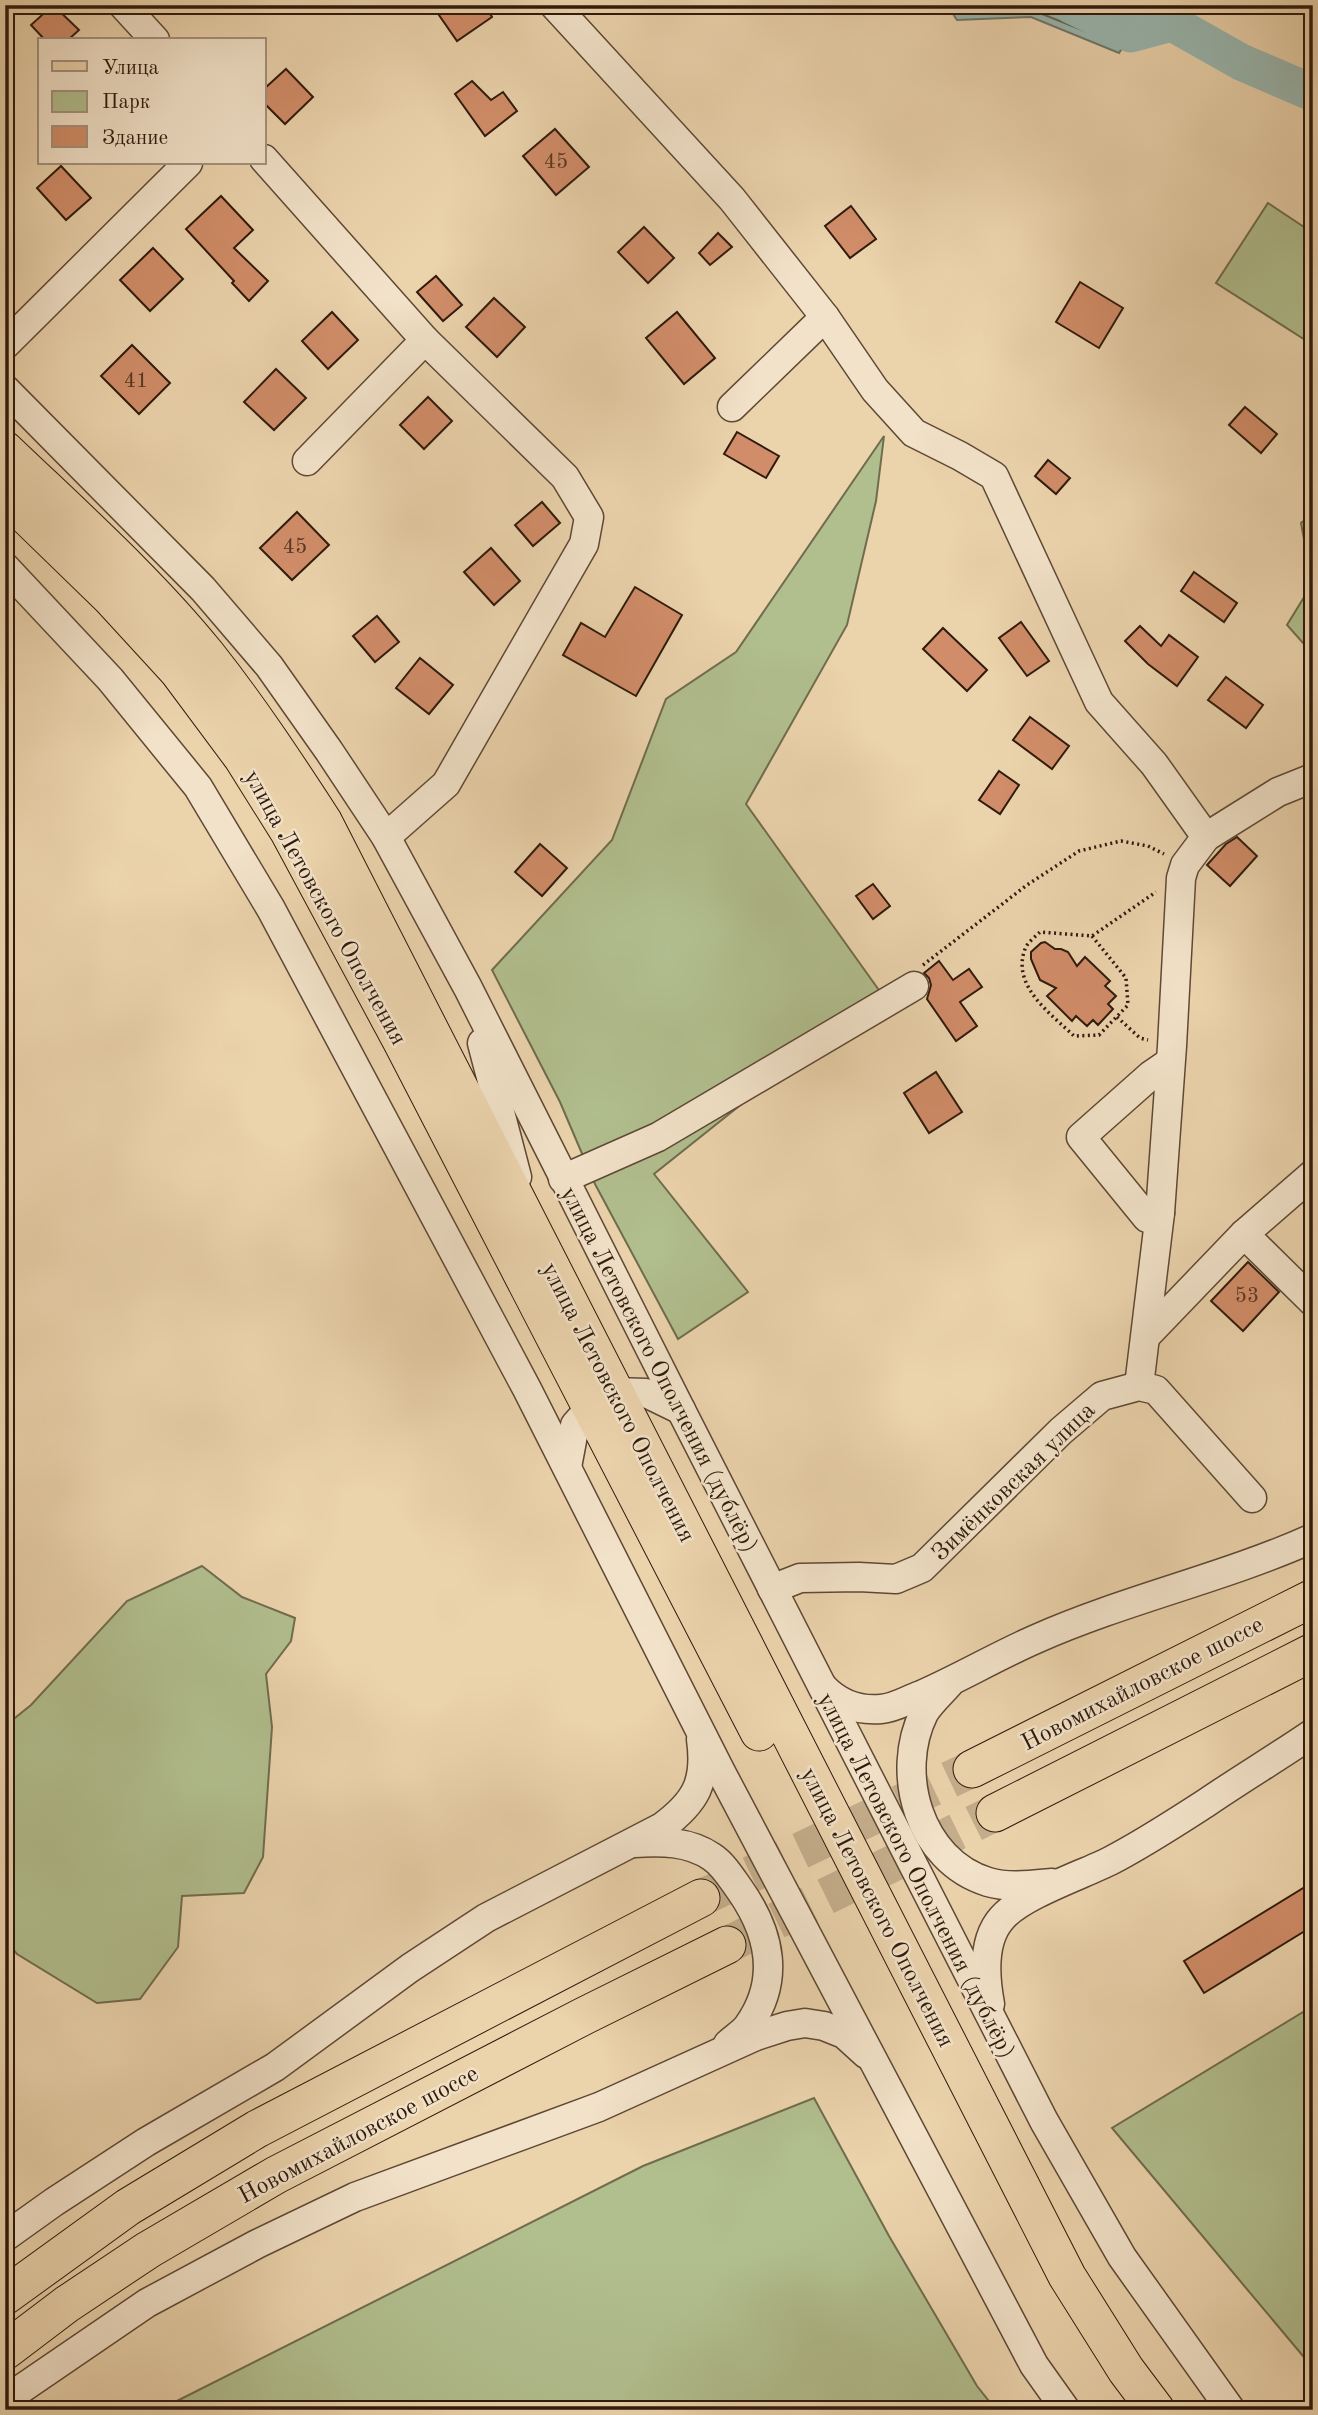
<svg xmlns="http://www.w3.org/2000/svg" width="1318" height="2415" viewBox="0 0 1318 2415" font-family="'Old Standard TT',serif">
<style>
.green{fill:#b1be8e;stroke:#706c4e;stroke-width:2}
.water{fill:#99b7b0;stroke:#6f786f;stroke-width:2}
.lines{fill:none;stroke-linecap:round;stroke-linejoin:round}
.shore{stroke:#64685e;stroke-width:2}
.river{stroke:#99b7b0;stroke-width:37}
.building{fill:#d18d69;stroke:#2f1a0d;stroke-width:2}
.major-tunnel{stroke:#c5ae8c;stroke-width:37;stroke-dasharray:37 18;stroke-linecap:butt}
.minor-casing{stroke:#5e4835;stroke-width:31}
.major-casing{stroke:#2f1a0d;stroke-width:39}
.path{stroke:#2f1a0d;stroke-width:3.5;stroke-dasharray:2 3.5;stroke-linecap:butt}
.minor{stroke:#f2e2c9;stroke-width:28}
.major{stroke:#ebd3ac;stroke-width:37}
.labels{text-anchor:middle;stroke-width:5;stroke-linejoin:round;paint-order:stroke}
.number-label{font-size:21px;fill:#583724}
.street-label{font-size:24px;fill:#2f1a0d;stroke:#f2e2c9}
</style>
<rect width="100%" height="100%" fill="#ebd3ac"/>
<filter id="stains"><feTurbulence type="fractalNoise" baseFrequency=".00286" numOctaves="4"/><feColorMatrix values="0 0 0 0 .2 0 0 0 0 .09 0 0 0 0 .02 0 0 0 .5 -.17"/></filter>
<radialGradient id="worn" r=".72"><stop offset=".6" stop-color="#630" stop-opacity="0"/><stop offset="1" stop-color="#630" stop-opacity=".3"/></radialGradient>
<g class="green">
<polygon points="1268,203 1313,233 1313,345 1216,283"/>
<polygon points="884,436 876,501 847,625 746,804 881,993 654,1174 748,1292 678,1339 595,1184 560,1102 492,970 612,840 666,699 736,652"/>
<polygon points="1313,514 1313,652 1311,652 1287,625 1306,594 1306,550 1301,523"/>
<polygon points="202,1566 242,1597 295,1618 291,1641 266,1674 272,1727 263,1857 244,1893 182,1896 178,1947 140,1999 97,2003 17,1954 5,1940 5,1726 31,1705 127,1601"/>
<polygon points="1313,2006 1313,2368 1112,2128"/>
<polygon points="814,2098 889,2236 977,2386 996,2410 159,2410 643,2166"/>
</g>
<polygon class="water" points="947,5 1132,5 1141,18 1119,53 1031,17 957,20"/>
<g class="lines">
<g class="shore">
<polyline points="956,5 963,13 1032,10 1115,43 1132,19 1127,5"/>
<polyline points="1044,5 1112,32 1121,20 1118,5"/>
</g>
<polyline class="river" points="1071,5 1131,34 1172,23 1241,62 1313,93"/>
</g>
<g class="building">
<polygon points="53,5 79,30 68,40 45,40 31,25"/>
<polygon points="432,5 485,5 492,17 457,41"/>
<polygon points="286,69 313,97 285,124 264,103 264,89"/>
<polygon points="472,81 491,100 503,92 517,111 485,136 455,94"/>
<polygon points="555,129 589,167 556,195 523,156"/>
<polygon points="61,166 91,198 66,220 37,188"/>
<polygon points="221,196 253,230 234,248 268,281 249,301 232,283 234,281 186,229"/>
<polygon points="851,206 876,239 850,258 825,226"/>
<polygon points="644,227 674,258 648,283 618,252"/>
<polygon points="718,233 732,247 710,265 699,253"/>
<polygon points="153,248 183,279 150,311 120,280"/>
<polygon points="436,276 462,305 443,321 417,292"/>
<polygon points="1080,282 1123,308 1099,348 1056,322"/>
<polygon points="494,298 525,327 497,357 466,327"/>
<polygon points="332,312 358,340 328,369 302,341"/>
<polygon points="677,312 715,358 684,384 646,338"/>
<polygon points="132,345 170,383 139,414 101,376"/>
<polygon points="276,369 306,398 274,430 244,402"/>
<polygon points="428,397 452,421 424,449 400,425"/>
<polygon points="1245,407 1277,434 1261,453 1229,425"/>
<polygon points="737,432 779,456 766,478 724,454"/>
<polygon points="1048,460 1070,478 1056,494 1035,476"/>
<polygon points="542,502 560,523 533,546 515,525"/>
<polygon points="297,512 329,545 292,580 260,548"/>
<polygon points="491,548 520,581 494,605 464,572"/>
<polygon points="1194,572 1237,603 1224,622 1181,591"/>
<polygon points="635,587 682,615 636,696 563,655 581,623 605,637"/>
<polygon points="377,616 399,642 375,662 353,636"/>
<polygon points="1021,622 1049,661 1027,676 999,638"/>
<polygon points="1140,626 1161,646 1169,635 1198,657 1177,686 1148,664 1125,641"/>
<polygon points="943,628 987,670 967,691 923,649"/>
<polygon points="420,658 453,685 429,714 396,688"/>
<polygon points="1226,677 1263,705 1246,728 1208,700"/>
<polygon points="1030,717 1069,746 1052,769 1013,740"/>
<polygon points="999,771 1019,785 1000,814 979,800"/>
<polygon points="1237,837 1257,856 1230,886 1207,865 1226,844"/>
<polygon points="540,844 567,868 542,896 515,872"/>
<polygon points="873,884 890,906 873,919 856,896"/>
<polygon points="1045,942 1055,949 1061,949 1068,952 1077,966 1085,957 1110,981 1105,986 1116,996 1108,1004 1113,1009 1098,1025 1093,1020 1087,1026 1076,1016 1072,1021 1047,996 1056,988 1040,980 1031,959 1031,952 1041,943"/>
<polygon points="939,961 953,980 969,969 982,987 960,1002 977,1026 956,1041 927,999 931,985 929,978 924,973"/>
<polygon points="936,1072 962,1112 929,1133 904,1093"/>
<polygon points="1248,1262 1279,1292 1243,1331 1211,1301"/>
<polygon points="1313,1882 1313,1926 1204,1993 1184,1961"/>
</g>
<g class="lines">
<g class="major-tunnel">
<polyline points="701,1898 972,1769"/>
<polyline points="727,1945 995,1813"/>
</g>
<g class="minor-casing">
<g id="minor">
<polyline points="123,5 155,40"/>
<polyline points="554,5 732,199 825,317 875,390 914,433 960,456 994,476 1099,702 1154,764 1206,837"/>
<polyline points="264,159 425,340 565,477 589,517 584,544 446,784 386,837"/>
<polyline points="5,345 188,163"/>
<polyline points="5,389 203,589 269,666 329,751 386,837 468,988 681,1410 1044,2121 1122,2257 1231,2410"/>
<polyline points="732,407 825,317"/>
<polyline points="307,461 425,340"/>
<polyline points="5,567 110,679 198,787 271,909 527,1389 721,1772 1034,2365 1066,2410"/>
<polyline points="482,1043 517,1177"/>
<polyline points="563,1179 658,1137 914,986"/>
<polyline points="1160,1213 1147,1218 1081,1137 1151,1075 1170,1062"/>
<polyline points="1244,1234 1313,1302"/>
<polyline points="1146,1336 1244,1234 1313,1174"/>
<polyline points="1139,1386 1160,1213 1172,1046 1181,878 1185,865 1206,837 1278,792 1313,778"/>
<polyline points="567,1467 575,1425 591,1407 614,1392 646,1393 681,1410"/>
<polyline points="772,1589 800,1578 859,1577 896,1579 922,1568 1061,1431 1102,1396 1139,1386 1156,1390 1252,1498"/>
<path d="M949 1684C941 1693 930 1703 924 1713 894 1773 919 1861 988 1882 1008 1888 1031 1885 1052 1883"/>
<path d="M823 1687C838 1703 858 1711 881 1709 895 1708 907 1700 921 1695 960 1678 997 1656 1036 1639 1126 1599 1224 1578 1313 1538"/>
<path d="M634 1843C660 1841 689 1841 712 1857 724 1865 732 1879 740 1890 770 1933 781 1980 748 2026 743 2033 734 2038 728 2044"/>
<path d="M990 2004C985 1977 982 1940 1002 1918 1022 1895 1082 1875 1110 1861 1143 1844 1175 1823 1206 1803 1241 1779 1278 1757 1313 1733"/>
<path d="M5 2237 54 2202 146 2142 275 2067 410 1968 486 1918 662 1827C696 1802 707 1782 701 1739"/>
<polyline points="5,2400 147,2303 257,2244 355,2197 599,2107 756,2036 787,2026 805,2023 824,2026 844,2034 866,2054"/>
</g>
</g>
<g class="major-casing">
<g id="major">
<path d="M5 450C74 516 147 581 207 655 249 708 286 764 323 821L1067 2276 1126 2370 1156 2410"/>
<polyline points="5,495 111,598 178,671 242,757 289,832 402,1042 759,1732"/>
<polyline points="972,1769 1313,1598"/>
<polyline points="995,1813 1313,1652"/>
<polyline points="5,2296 128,2207 257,2129 701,1898"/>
<polyline points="5,2351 67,2304 148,2250 276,2175 584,2016 727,1945"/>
</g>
</g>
<g class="path">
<path d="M1092 936 1126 978 1128 1005 1099 1035 1074 1036C1051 1014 1011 986 1025 949 1027 943 1035 937 1040 932L1092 936 1156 892"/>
<polyline points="923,965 1027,885 1079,851 1121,841 1148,846 1164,854"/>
<polyline points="1117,1017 1140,1038 1148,1040"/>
</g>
<use href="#minor" class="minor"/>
<use href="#major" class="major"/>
</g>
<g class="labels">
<g class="number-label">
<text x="556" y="168">45</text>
<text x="136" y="387">41</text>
<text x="295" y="553">45</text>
<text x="1247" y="1302">53</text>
</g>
<g class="street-label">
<text transform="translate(326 907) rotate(61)" y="8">улица Летовского Ополчения</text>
<text transform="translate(660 1369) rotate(63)" y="8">улица Летовского Ополчения (дублёр)</text>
<text transform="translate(619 1402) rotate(63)" y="8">улица Летовского Ополчения</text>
<text transform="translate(1013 1481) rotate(-44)" y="8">Зимёнковская улица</text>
<text transform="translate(1142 1683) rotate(-27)" y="8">Новомихайловское шоссе</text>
<text transform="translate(917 1875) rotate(63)" y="8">улица Летовского Ополчения (дублёр)</text>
<text transform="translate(878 1907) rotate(63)" y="8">улица Летовского Ополчения</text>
<text transform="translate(358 2134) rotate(-28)" y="8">Новомихайловское шоссе</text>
</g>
</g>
<rect width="1318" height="2415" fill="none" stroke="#ebd3ac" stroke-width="28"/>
<rect x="7" y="7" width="1304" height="2401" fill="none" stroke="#2f1a0d" stroke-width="3.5"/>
<rect x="14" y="14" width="1290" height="2387" fill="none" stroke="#2f1a0d" stroke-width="2"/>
<rect x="38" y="38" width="228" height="126" fill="#f2e2c9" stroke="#a4927e" stroke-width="2"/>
<rect x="52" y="61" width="35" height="10" fill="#ebd3ac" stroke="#a4927e" stroke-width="2"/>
<text x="102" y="74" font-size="21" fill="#2f1a0d">Улица</text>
<rect x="52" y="91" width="35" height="21" fill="#b1be8e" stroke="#a4927e" stroke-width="2"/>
<text x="102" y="108" font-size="21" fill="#2f1a0d">Парк</text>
<rect x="52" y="126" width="35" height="21" fill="#d18d69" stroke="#a4927e" stroke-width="2"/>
<text x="102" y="144" font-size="21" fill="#2f1a0d">Здание</text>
<rect width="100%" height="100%" filter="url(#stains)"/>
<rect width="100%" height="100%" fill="url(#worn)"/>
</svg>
